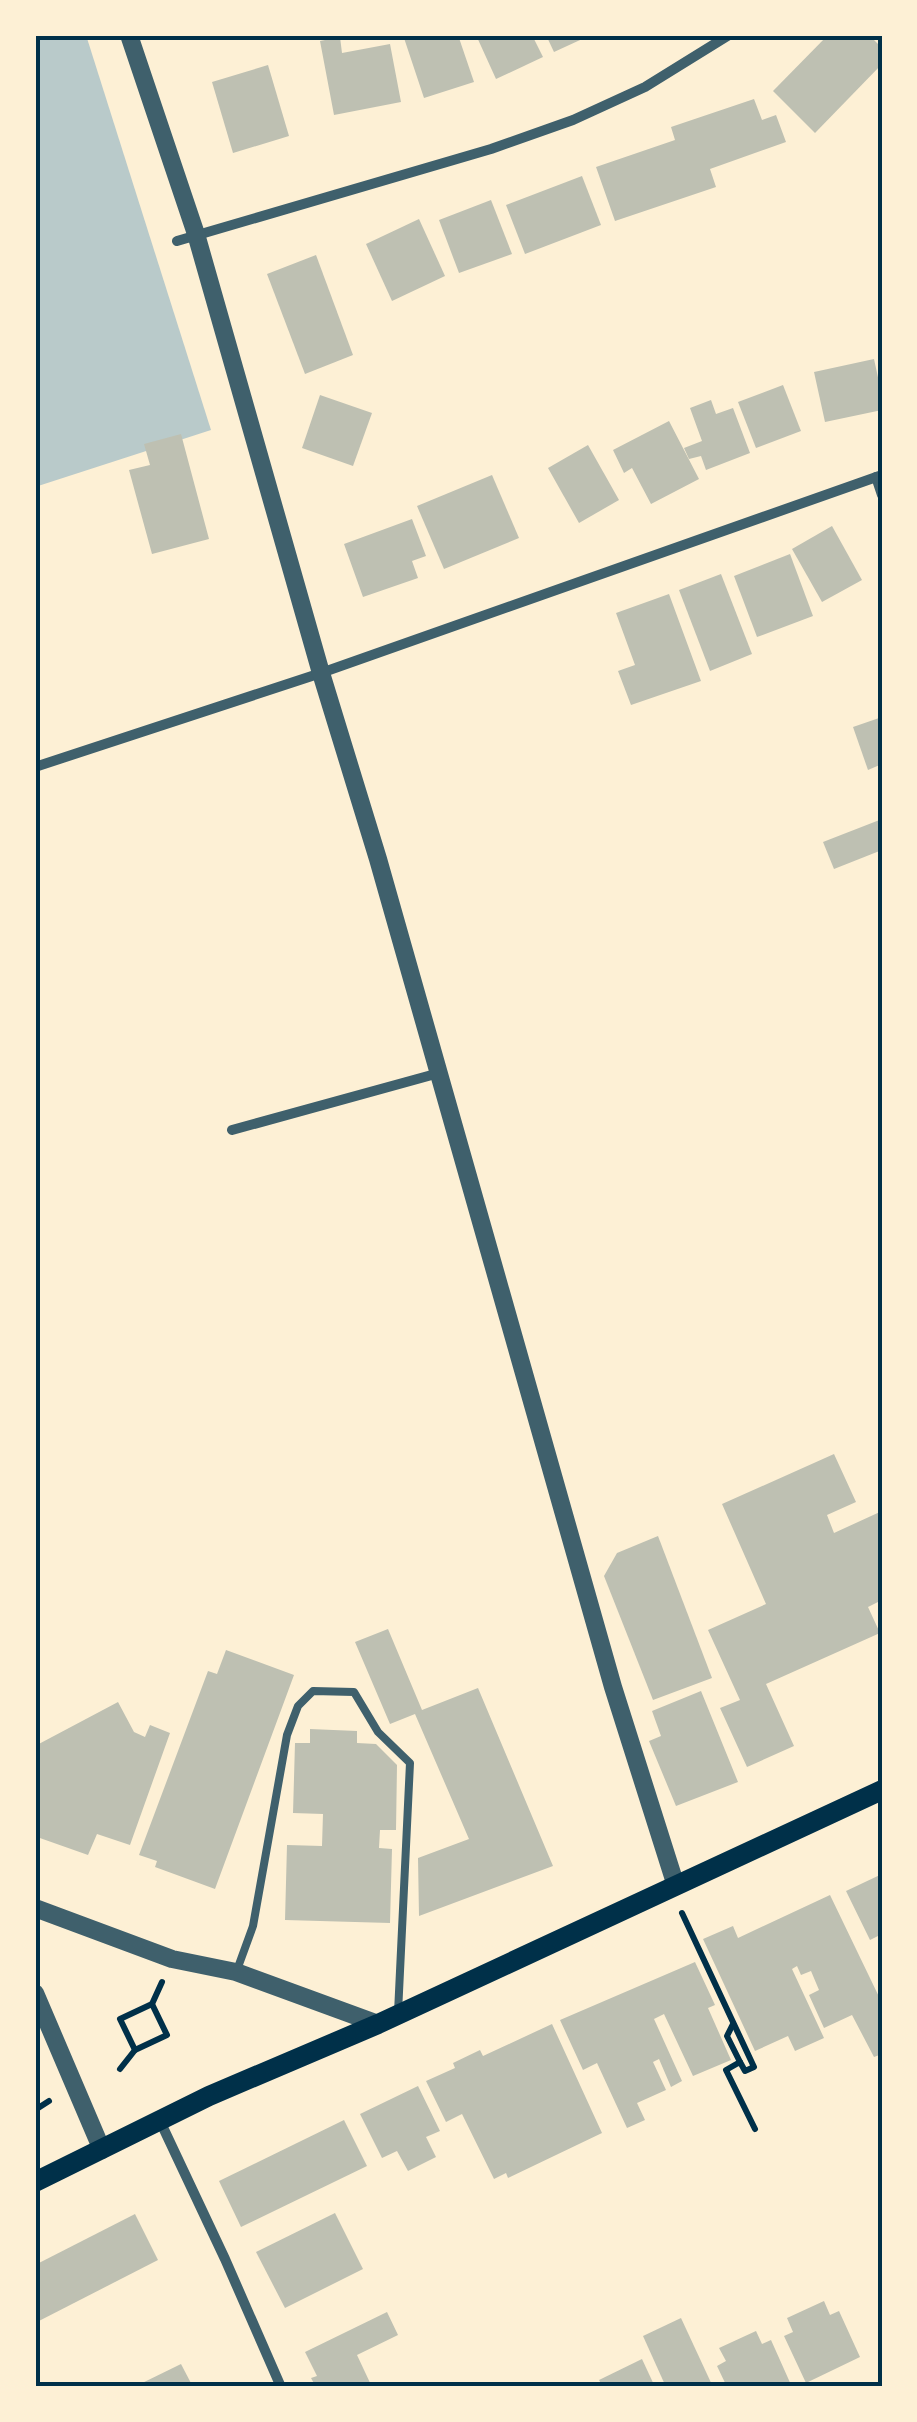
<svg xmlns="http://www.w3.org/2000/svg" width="917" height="2422" viewBox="0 0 917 2422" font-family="'Noto Sans',sans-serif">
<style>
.green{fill:#b9caca}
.building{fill:#bec0b2}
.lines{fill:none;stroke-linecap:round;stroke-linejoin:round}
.path{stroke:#003049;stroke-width:6}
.service{stroke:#3f606c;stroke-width:8}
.minor{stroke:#3f606c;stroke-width:10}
.tertiary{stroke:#3f606c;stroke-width:18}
.secondary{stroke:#003049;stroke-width:20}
.neatline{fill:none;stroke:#003049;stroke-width:4}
</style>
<rect width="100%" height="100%" fill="#fdf0d5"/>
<polygon class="green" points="35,35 86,35 211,430 35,487"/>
<g class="building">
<polygon points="403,35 458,35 474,82 424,98"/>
<polygon points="476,35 532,35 543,57 496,79"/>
<polygon points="546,35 591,35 554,52"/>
<polygon points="828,35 869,35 882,48 882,64 815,133 773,91"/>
<polygon points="340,37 342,53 390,44 401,102 334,115 320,41"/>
<polygon points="268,65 289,136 233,153 212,82"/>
<polygon points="754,99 762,120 776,115 786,142 710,169 716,187 615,221 596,167 675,140 671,127"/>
<polygon points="582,176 601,225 525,254 506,205"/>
<polygon points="491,200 512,254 459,273 439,220"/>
<polygon points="419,219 445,276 392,301 366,244"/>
<polygon points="316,255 353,355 305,374 267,274"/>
<polygon points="874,359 882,396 882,410 825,422 814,372"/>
<polygon points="783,385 801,431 756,448 738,402"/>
<polygon points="320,395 372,413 353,466 302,448"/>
<polygon points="711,400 716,414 733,408 750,453 706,470 701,456 689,459 684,448 702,441 690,408"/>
<polygon points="669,421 699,479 651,504 632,468 624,473 613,450"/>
<polygon points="181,434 209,539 152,554 129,470 150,465 144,444"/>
<polygon points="588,445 619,500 579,523 548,468"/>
<polygon points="492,475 519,538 444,569 417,506"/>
<polygon points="412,519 426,556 412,561 418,578 363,597 344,544"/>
<polygon points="832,526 862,580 822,602 792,549"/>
<polygon points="790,554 813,616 757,637 734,576"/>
<polygon points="721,574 752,654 710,671 679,590"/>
<polygon points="669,594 701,681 631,705 618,671 635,665 616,613"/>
<polygon points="882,717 882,764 868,770 853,727"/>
<polygon points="882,819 882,850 834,869 823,842"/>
<polygon points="834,1454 856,1502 827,1515 834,1533 882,1511 882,1600 868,1607 880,1633 766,1684 794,1746 747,1767 720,1708 740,1700 708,1630 766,1604 722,1504"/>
<polygon points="658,1536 712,1678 653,1700 604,1576 617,1553"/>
<polygon points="388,1629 422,1710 478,1688 553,1866 419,1916 418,1858 469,1839 415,1714 390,1724 355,1642"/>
<polygon points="226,1650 294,1675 215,1889 155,1867 157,1861 139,1855 208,1671 217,1674"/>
<polygon points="701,1691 738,1782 676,1806 649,1741 661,1736 652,1711"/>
<polygon points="118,1702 134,1732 145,1737 150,1725 170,1733 130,1845 97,1834 88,1855 37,1837 35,1746"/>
<polygon points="310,1729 357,1731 357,1743 376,1744 397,1765 396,1830 380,1830 379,1848 392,1849 390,1923 285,1920 287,1845 322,1846 323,1814 293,1813 295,1743 310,1743"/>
<polygon points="882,1874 882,1945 878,1936 870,1940 846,1891"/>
<polygon points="830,1895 882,2003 882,2054 874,2057 852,2015 824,2028 809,1995 819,1990 811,1971 801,1975 797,1966 792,1969 824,2038 795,2051 788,2036 755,2051 703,1939 733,1926 738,1938"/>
<polygon points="695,1962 715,2005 708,2008 731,2060 693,2076 664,2014 654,2019 682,2081 671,2087 659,2059 653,2062 666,2090 637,2103 645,2120 627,2128 597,2063 583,2070 560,2020"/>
<polygon points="552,2024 602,2133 508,2178 506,2173 494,2179 462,2114 446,2122 426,2081 455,2068 453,2063 480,2050 483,2056"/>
<polygon points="418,2086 440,2131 426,2137 436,2157 408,2171 397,2151 382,2158 360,2114"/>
<polygon points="344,2120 367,2166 241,2227 219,2181"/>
<polygon points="335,2213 363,2269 285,2308 256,2252"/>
<polygon points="135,2214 158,2260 35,2323 35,2265"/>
<polygon points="824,2301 830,2315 839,2311 860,2357 806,2383 784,2336 793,2332 787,2318"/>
<polygon points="387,2312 398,2335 357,2355 372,2387 316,2387 311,2378 317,2376 305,2352"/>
<polygon points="681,2318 713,2387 666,2387 643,2336"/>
<polygon points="756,2331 762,2344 771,2340 792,2387 727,2387 717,2366 726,2361 719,2348"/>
<polygon points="642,2359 655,2387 603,2387 599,2380"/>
<polygon points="181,2364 193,2387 134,2387"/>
</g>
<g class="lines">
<g class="path">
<polyline points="682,1913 754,2067 745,2071 740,2062 726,2070 755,2129"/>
<polygon points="152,2004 167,2035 135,2050 120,2019"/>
<polyline points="152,2004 162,1982"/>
<polyline points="733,2024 727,2036 740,2062"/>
<polyline points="120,2069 135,2050"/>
<polyline points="35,2110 49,2101"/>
</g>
<polyline class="service" points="237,1970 253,1926 287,1735 298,1706 313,1691 354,1692 378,1732 410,1763 398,2013"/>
<g class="minor">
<polyline points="177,241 491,149 573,120 645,87 729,35"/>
<polyline points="876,477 882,495"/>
<polyline points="35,767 321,673 882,475"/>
<polyline points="232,1130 439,1073"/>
<polyline points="160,2121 225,2259 281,2387"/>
</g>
<g class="tertiary">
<polyline points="129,35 196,234 321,673 378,859 613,1687 676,1886"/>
<polyline points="35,1908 172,1959 236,1972 378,2024"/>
<polyline points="35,1993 102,2150"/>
</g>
<polyline class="secondary" points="35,2182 209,2096 378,2024 882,1790"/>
</g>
<rect width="917" height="2422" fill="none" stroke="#fdf0d5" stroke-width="75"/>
<rect x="38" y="38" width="842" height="2346" class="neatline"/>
</svg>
